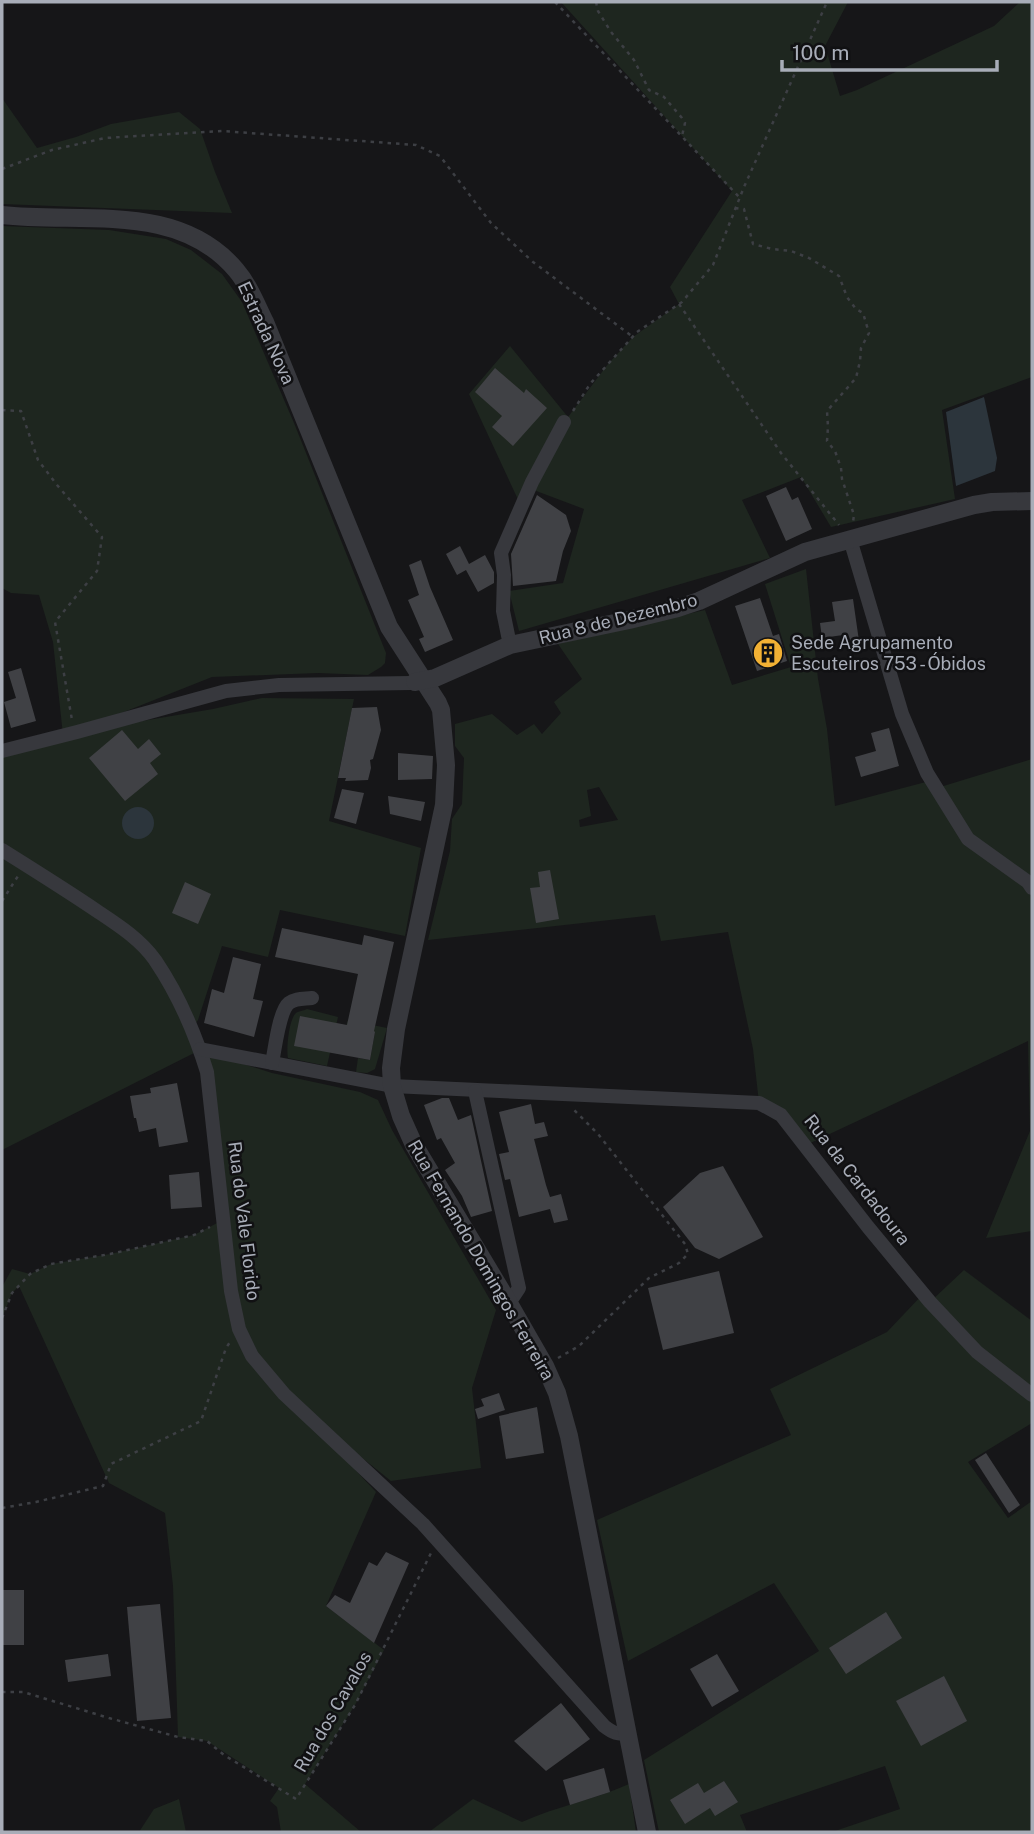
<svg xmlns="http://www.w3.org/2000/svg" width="1034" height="1834" viewBox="0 0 1034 1834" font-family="'Public Sans',sans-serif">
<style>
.green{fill:#1e261f;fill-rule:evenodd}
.water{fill:#2c353c}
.building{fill:#404145}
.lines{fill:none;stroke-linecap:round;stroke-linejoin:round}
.path{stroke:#3d3f44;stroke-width:2.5;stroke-dasharray:3.5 5;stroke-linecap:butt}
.minor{stroke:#37383d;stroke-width:14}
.tertiary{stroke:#37383d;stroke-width:18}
.labels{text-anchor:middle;stroke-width:5;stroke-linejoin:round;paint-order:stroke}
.street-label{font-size:18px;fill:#a8adb8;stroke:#111113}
.poi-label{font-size:18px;fill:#a8adb8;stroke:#111113;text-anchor:start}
</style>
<rect width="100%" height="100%" fill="#161618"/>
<g class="green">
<polygon points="561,2 848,2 825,46 840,96 857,90 994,26 1020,2 1032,2 1032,377 942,410 955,499 831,527 801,477 742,500 770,558 519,631 509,591 563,583 584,509 531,489 521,506 469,394 510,346 568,417 608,364 633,337 679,304 670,287 732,191"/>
<polygon points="2,98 37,148 76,137 111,124 179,112 200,129 215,172 232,213 2,204"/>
<polygon points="2,226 109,230 166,239 191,250 222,274 242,302 294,423 386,653 385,663 381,667 368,675 318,673 212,677 71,733 213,709 262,698 354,699 329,821 421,848 405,936 280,910 268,957 222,946 198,1020 192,1029 200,1050 272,1073 360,1092 378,1100 392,1130 496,1310 472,1388 481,1468 391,1481 289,1399 376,1492 326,1606 384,1650 355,1705 305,1784 361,1832 281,1832 277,1807 270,1801 279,1788 207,1741 178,1737 173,1586 165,1513 109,1483 19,1286 12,1293 2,1318 2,1287 12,1269 30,1274 51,1264 110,1254 194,1235 223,1220 200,1050 2,1150 2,751 63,735 53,642 39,595 11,593 2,588"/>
<path d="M806 569 818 679 827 729 835 806 922 783 932 781 937 788 1032 759V1231L986 1238 1030 1131 1028 1041 804 1146 759 1103 753 1049 728 932 661 941 655 915 428 940 450 851 452 819 462 804 464 758 455 746V724L492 714 517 735 534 724 542 734 561 713 554 702 582 679 558 644 705 610 732 685 791 667 765 584ZM599 787 618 820 580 827 579 820 591 816 587 790Z"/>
<path d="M307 1009 338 1017 327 1066 288 1058C286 1049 289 1019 296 1013 297 1012 305 1010 307 1009Z"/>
<polygon points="348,1020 387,1028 375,1069 367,1073 356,1072 358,1058 370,1060 375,1032 346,1026"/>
<polygon points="964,1270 1032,1321 1032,1423 968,1462 1008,1518 1032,1501 1032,1832 832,1832 900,1809 885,1766 740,1815 747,1832 659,1832 644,1760 819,1651 774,1583 628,1661 597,1520 791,1435 770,1389 887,1332 923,1294 930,1302"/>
<path d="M629 1784 636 1832H429L473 1799 522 1822C557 1806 594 1800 629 1784Z"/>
<polygon points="179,1799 186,1832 139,1832 154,1809"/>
</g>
<g class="water">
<polygon points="984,397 997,458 995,471 956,486 946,412"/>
<circle cx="138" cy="823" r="16"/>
</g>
<g class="building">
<polygon points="495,368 524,393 526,389 547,408 513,446 492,427 502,416 475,392"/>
<polygon points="786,487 792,500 798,497 812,529 786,541 766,496"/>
<polygon points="537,495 566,515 571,531 563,551 556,581 513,586 511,554"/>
<polygon points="460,546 469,564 485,555 494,572 494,583 478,592 466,570 457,575 446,554"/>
<polygon points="421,560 430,587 453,640 425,652 419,639 424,637 408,600 419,595 409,565"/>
<polygon points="760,598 773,636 779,634 787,661 757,671 735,606"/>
<polygon points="853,599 859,641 844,643 843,635 822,638 820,623 835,621 832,602"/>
<polygon points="21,668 36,721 11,728 4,702 16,698 8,672"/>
<polygon points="377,707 381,730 373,759 370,760 371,768 368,780 345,781 346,778 338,778 352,708"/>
<polygon points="889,728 899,766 861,777 855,757 876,751 871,733"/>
<polygon points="122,730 138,749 149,739 161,754 150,763 158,774 125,801 89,758"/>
<polygon points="398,753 433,756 432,779 398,780"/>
<polygon points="342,789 364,793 356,824 334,818"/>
<polygon points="388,796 425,802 421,821 390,814"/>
<polygon points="550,870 559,919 536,923 530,888 540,887 538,872"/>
<polygon points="185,882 211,894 198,924 172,913"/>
<polygon points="282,928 362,945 364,935 394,942 374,1031 375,1032 370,1060 294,1046 300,1016 347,1025 358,974 275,957"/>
<polygon points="233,957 261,964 253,999 263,1001 254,1037 204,1023 212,989 224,993"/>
<polygon points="177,1083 188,1142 159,1147 156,1128 139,1132 136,1118 134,1118 130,1096 151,1093 150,1088"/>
<polygon points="442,1098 449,1098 458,1120 471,1115 492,1211 471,1217 462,1196 445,1170 455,1163 441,1138 437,1140 424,1105"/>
<polygon points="531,1104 535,1124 544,1122 548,1136 534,1139 546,1185 550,1197 561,1194 568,1220 554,1223 550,1209 519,1217 510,1179 505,1180 499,1154 509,1152 499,1112"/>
<polygon points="723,1166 763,1237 719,1259 695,1248 663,1207 700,1173"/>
<polygon points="199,1172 202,1207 171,1209 169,1175"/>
<polygon points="719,1271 734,1333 663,1350 648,1288"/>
<polygon points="499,1393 505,1410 478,1419 475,1409 484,1406 481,1399"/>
<polygon points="537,1407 544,1453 506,1459 499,1416"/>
<polygon points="986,1453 1020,1505 1009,1513 975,1460"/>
<polygon points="386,1552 409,1563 374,1643 326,1606 335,1595 350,1603 369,1562 377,1566"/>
<rect x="2" y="1590" width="22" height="55"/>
<polygon points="160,1604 171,1718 137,1721 127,1607"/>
<polygon points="886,1612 902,1638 846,1674 829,1648"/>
<polygon points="108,1654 111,1676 68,1682 65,1660"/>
<polygon points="717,1654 739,1691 712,1707 690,1669"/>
<polygon points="944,1676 967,1721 921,1746 896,1701"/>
<polygon points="561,1703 590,1739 546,1771 514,1741"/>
<polygon points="604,1768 610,1792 570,1805 563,1780"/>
<polygon points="724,1781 738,1802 715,1816 710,1808 685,1824 670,1800 698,1783 704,1793"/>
</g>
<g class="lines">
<g class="path">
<polyline points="555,2 740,198"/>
<polyline points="596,2 598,11 611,32 634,60 649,90 664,97 682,118 685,123 682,136"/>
<polyline points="2,169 52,150 105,138 222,131 416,145 440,156 491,223 533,262 633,337"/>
<polyline points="735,208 744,209 753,244 772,249 791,251 809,258 839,276 847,297 856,309 863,313 869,333 861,348 860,361 856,378 827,411 828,427 827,441 835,451 841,468 842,479 854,515 853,522"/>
<polyline points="679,304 781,453 839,525"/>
<polyline points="2,410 21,411 38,460 57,485 102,537 97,571 55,622 72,720"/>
<polyline points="573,411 590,384 637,332 682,302 713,265 744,187 827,2"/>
<polyline points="2,901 18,876"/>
<polyline points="2,1318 12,1293 30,1274 51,1264 110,1254 194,1235 210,1227"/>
<polyline points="558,1358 579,1346 649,1278 679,1263 688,1254 685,1244 598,1134 573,1109"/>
<polyline points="2,1508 36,1502 103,1486 111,1464 201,1421 226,1348 230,1342"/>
<polyline points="2,1692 23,1692 109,1718 178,1737 207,1741 224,1755 296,1799 355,1705 431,1553"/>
</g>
<g class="minor">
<polyline points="850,539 902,714 927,773 968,839 1028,882 1032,888"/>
<polyline points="510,645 503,611 504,575 501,553 532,482 564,422"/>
<polyline points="2,751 77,732 226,691 279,685 411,683"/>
<path d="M2 850C34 870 66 890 97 911 118 925 140 939 155 960 178 994 195 1033 207 1072L231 1291 239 1329 252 1356 284 1394 423 1524 604 1726C613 1733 618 1735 628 1733"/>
<polyline points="200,1049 392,1086 759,1103 781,1115 868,1227 930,1302 977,1352 1032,1395"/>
<path d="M272 1063C275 1049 279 1011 289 1003 295 998 304 999 312 998"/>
<polyline points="475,1091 519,1288 513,1297 507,1300"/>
</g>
<g class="tertiary">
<path d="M2 215C81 224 178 201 236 270 249 285 256 304 265 322L389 627 438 703 441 710 446 765 444 805 396 1029 391 1068 392 1086 401 1116 414 1145 507 1300 545 1366 557 1393 569 1436 647 1832"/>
<polyline points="415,682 435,678 510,645 629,620 678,608 699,601 805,552 974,505 992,502 1032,501"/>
</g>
</g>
<defs>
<g id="building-disc" transform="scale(1.575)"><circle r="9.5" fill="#f2b134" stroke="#111113"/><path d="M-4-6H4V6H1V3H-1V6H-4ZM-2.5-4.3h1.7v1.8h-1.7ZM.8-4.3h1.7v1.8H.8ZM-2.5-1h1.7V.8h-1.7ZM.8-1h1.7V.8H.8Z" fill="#111"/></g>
</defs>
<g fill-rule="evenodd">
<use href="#building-disc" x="768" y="653"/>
</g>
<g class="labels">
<g class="street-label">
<text transform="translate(266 333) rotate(65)" y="6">Estrada Nova</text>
<text transform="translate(618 619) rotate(-14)" y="6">Rua 8 de Dezembro</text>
<text transform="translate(857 1180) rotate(52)" y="6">Rua da Cardadoura</text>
<text transform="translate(244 1221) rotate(83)" y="6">Rua do Vale Florido</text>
<text transform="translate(481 1260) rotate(60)" y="6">Rua Fernando Domingos Ferreira</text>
<text transform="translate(333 1712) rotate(-60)" y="6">Rua dos Cavalos</text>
</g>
<g class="poi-label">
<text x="791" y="649">Sede Agrupamento<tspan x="791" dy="21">Escuteiros 753 - Óbidos</tspan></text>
</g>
</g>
<rect width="1034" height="1834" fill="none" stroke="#a8adb8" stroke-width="7"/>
<path d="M782 60v10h215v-10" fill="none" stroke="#a8adb8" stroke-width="3.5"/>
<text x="792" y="60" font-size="21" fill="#a8adb8" stroke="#111113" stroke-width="5" paint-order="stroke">100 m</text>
</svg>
